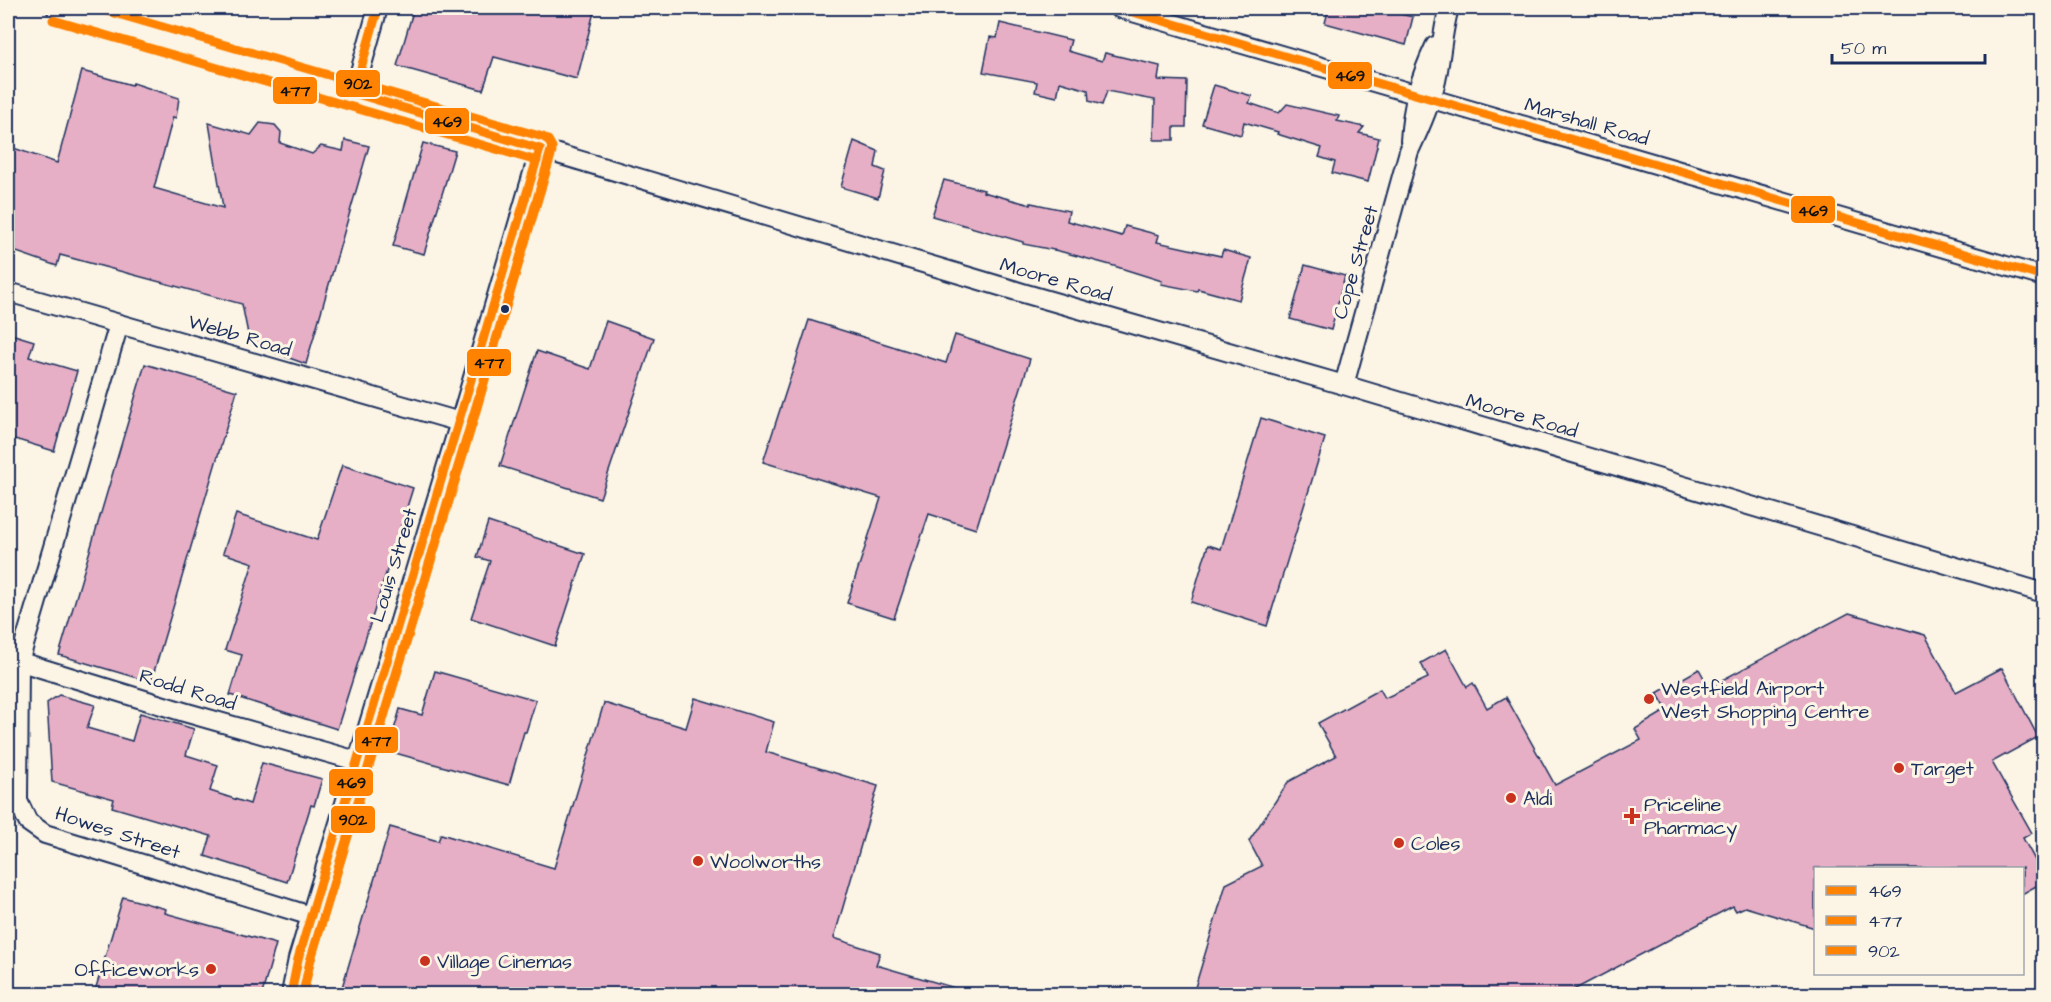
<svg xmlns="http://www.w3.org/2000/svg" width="2051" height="1002" viewBox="0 0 2051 1002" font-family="'Architects Daughter',sans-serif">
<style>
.building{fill:#e6afc5;stroke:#1b2f5e;stroke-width:1.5}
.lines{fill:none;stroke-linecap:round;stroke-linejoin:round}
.street-casing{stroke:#1b2f5e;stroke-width:22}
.street{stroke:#fcf5e5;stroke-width:18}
.bus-1-casing{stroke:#fcf5e5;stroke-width:14}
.bus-2-casing{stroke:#fcf5e5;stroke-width:14}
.bus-3-casing{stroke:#fcf5e5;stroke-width:14}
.bus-1{stroke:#ff8200;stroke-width:9}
.bus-2{stroke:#ff8200;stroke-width:9}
.bus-3{stroke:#ff8200;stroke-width:9}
.bus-dot{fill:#1b2f5e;stroke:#fcf5e5;stroke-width:2}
.poi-dot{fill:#c8321e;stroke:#fcf5e5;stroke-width:2}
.labels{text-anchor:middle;stroke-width:6;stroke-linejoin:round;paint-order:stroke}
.street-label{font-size:20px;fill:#1b2f5e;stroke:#fcf5e5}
.poi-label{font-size:20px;fill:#1b2f5e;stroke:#fcf5e5;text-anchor:start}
.line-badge{stroke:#fcf5e5;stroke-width:2}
.pale-badge-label{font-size:16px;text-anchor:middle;font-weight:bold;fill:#111}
</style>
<rect width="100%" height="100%" fill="#fcf5e5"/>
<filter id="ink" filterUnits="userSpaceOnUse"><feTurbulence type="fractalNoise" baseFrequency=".0167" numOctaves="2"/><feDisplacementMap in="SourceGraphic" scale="12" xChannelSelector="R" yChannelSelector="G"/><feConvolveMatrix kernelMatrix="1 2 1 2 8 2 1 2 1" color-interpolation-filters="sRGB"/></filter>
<g filter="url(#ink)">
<g class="building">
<polygon points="414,8 595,8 577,79 494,57 483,90 397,66"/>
<polygon points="1329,8 1375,8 1413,17 1406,45 1325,23"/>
<polygon points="1000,23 1071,40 1068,51 1102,61 1105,53 1160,66 1158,80 1187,81 1186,127 1174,127 1174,140 1154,140 1155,100 1107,91 1102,105 1089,101 1088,90 1060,82 1057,97 1035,92 1037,82 983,72 990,37 997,38"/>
<polygon points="82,71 132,85 133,83 179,98 176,118 173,117 154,188 223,208 209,123 251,135 260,123 275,125 281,132 280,143 312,154 321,146 343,151 345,140 369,146 306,364 250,344 242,304 60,255 57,266 8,249 8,146 57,163"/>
<polygon points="1214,85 1252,96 1249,103 1279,113 1287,104 1339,116 1337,121 1364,127 1359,133 1379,138 1368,182 1332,173 1335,162 1319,157 1322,148 1277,134 1278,132 1244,122 1241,135 1202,124"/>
<polygon points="854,141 878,151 875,167 885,171 878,198 841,187"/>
<polygon points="423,143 455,151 424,254 393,246"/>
<polygon points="944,180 984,190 983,192 1031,205 1031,203 1069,211 1067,221 1122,236 1125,226 1159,235 1157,242 1221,256 1223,250 1251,258 1239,300 1198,289 1197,291 1161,284 1162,281 1114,266 1059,251 1023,244 1023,242 932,216"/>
<polygon points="1305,265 1345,276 1331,330 1290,319"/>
<polygon points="809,320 946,363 955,335 1030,359 976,529 929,514 894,618 847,603 881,498 763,462"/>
<polygon points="606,321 654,338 600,498 500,466 537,351 590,369"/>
<polygon points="8,333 34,341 29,357 77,371 54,451 8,437"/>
<polygon points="145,364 237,391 151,682 59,655"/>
<polygon points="1261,418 1325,438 1267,626 1191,602 1208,545 1221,549"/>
<polygon points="342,465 413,488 337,729 230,695 242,655 225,650 253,563 223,553 236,514 317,540"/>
<polygon points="488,522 585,554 555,646 471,618 490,561 477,557"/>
<polygon points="1849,613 1925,635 1956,692 2002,668 2038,737 1992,762 2032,833 2023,838 2043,875 2043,882 2022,894 2022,868 1815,868 1815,928 1745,907 1736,911 1733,906 1566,994 1193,994 1226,884 1262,866 1249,841 1288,782 1336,756 1318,723 1380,689 1385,698 1428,678 1421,663 1446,649 1467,687 1473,683 1487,708 1506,697 1555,785 1641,740 1635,729 1667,710 1657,693 1699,669 1709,687"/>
<polygon points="435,671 536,700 526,732 524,732 509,785 388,751 400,709 422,715"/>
<polygon points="59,695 95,705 87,728 132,741 140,713 194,729 186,755 218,765 210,791 250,804 262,763 322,779 314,806 311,805 287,882 205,856 211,836 112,807 114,799 52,782 47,703"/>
<polygon points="695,698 774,722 766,752 878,786 834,938 880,953 876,965 962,990 961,994 340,994 390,827 438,841 441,834 554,868 604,703 686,728"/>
<polygon points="123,897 166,909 165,913 276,944 262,994 94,994"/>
</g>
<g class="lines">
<g class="street-casing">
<g id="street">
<polyline points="56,8 190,48 354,93 1023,293 1344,385 2044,593"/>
<polyline points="1119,8 2044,277"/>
<polyline points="354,93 378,8"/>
<path d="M1410 141C1412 105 1420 78 1435 46"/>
<polyline points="8,292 460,422"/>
<polyline points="119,324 19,662 18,801 28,822 45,834 311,916"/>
<path d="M1344 385 1409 151C1420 128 1430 106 1436 81 1441 57 1442 32 1449 8"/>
<polyline points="8,658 184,712 357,761"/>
<polyline points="291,994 298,959 460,422 540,149"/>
</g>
</g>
<use href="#street" class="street"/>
<g class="bus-1-casing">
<g id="bus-1">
<polyline points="1119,8 2044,277"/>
<polyline points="354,93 540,149"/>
<polyline points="354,93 378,8"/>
<polyline points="291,994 298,959 540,149"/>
</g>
</g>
<g class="bus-2-casing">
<g id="bus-2">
<polyline points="53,20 537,161"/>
<polyline points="303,994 310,962 552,152"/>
</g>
</g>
<g class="bus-3-casing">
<polyline id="bus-3" points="97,8 543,137 548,140 552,147 472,425 310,962 303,994"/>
</g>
<use href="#bus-1" class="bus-1"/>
<use href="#bus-2" class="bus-2"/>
<use href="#bus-3" class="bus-3"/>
</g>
</g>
<circle class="bus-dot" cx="505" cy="309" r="5"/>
<g class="poi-dot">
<circle cx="1649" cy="699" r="6"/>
<circle cx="1899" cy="768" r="6"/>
<circle cx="1511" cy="798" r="6"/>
<path d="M1629 807h6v6h6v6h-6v6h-6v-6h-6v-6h6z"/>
<circle cx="1399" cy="843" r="6"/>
<circle cx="698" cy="861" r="6"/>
<circle cx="425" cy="961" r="6"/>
<circle cx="211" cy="969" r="6"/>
</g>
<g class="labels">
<g class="street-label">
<text transform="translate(1587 121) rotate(16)" y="7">Marshall Road</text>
<text transform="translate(1355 262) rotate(-74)" y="7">Cope Street</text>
<text transform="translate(1056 279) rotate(16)" y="7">Moore Road</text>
<text transform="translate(240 335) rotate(16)" y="7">Webb Road</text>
<text transform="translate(1522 415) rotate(16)" y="7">Moore Road</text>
<text transform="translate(393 565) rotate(-73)" y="7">Louis Street</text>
<text transform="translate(188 689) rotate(17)" y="7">Rodd Road</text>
<text transform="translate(118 832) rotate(18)" y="7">Howes Street</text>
</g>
<g class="poi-label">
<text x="1661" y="695">Westfield Airport<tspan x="1661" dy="23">West Shopping Centre</tspan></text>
<text x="1911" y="775">Target</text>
<text x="1523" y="805">Aldi</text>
<text x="1644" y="811">Priceline<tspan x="1644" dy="23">Pharmacy</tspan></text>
<text x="1411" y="850">Coles</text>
<text x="710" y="868">Woolworths</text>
<text x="437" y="968">Village Cinemas</text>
<text x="199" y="976" text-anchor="end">Officeworks</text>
</g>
</g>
<g class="line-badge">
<rect x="1327" y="61" width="46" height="29" rx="6" fill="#ff8200"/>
<rect x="335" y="69" width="46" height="29" rx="6" fill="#ff8200"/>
<rect x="272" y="76" width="46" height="29" rx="6" fill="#ff8200"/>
<rect x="424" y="107" width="46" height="28" rx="6" fill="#ff8200"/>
<rect x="1790" y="195" width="46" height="29" rx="6" fill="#ff8200"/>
<rect x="466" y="348" width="46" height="29" rx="6" fill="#ff8200"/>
<rect x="354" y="726" width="45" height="28" rx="6" fill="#ff8200"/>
<rect x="328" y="768" width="46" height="29" rx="6" fill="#ff8200"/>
<rect x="330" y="805" width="46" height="29" rx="6" fill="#ff8200"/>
</g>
<g class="pale-badge-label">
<text x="1350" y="81">469</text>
<text x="358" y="89">902</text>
<text x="295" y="96">477</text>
<text x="447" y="127">469</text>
<text x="1813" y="216">469</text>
<text x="489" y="368">477</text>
<text x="376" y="746">477</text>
<text x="351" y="788">469</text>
<text x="353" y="825">902</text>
</g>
<rect width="2051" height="1002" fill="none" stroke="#fcf5e5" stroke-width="30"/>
<rect x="15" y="15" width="2021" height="972" fill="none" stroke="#1b2f5e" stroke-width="2" filter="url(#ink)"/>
<rect x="1814" y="867" width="210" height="108" fill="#fcf5e5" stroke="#a2a6af" stroke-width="1.5"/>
<rect x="1826" y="886" width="30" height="9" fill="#ff8200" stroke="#a2a6af" stroke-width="1.5"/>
<text x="1868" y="897" font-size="18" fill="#1b2f5e">469</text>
<rect x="1826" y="916" width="30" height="9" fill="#ff8200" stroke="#a2a6af" stroke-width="1.5"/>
<text x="1868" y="927" font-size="18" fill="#1b2f5e">477</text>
<rect x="1826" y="946" width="30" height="9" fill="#ff8200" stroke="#a2a6af" stroke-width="1.5"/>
<text x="1868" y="957" font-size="18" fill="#1b2f5e">902</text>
<path d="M1832 54v9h153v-9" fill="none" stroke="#1b2f5e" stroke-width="3"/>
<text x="1841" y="54" font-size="18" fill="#1b2f5e" stroke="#fcf5e5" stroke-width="4.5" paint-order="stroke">50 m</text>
</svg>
